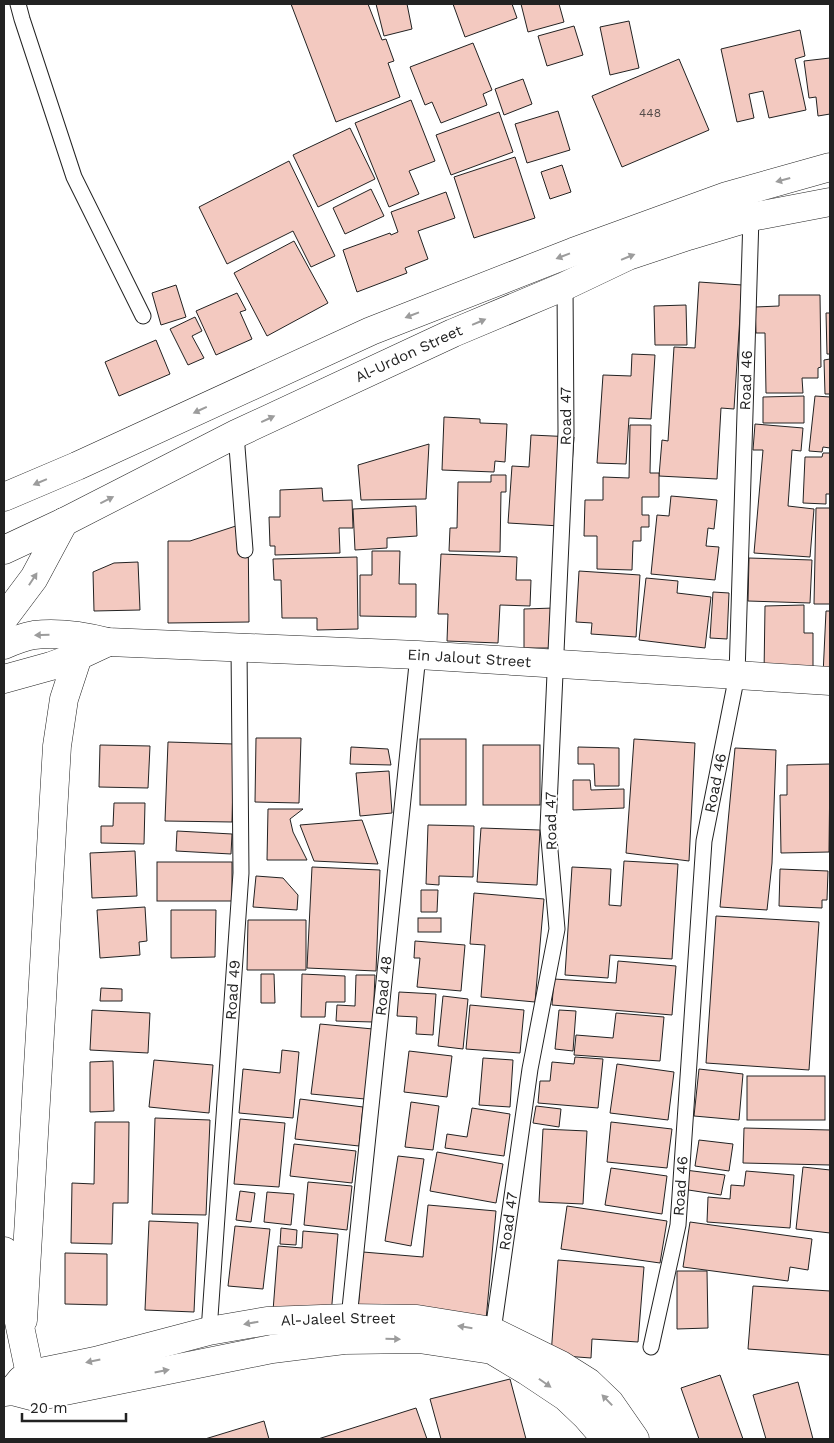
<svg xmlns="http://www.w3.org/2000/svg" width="834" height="1443" viewBox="0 0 834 1443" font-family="'Work Sans',sans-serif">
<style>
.building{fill:#f3c9c0;stroke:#222}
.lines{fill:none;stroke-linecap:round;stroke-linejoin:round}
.lane-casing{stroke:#222;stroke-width:17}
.street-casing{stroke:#222;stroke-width:29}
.secondary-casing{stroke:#222;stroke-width:29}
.highway-casing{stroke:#222;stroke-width:29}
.lane{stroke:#fff;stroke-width:15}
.street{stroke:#fff;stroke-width:28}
.secondary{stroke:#fff;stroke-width:28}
.highway{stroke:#fff;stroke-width:28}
.oneway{fill:#9c9c9c}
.labels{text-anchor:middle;stroke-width:4;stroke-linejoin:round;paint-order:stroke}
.number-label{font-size:12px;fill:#564c4a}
.street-label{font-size:15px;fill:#222;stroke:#fff}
</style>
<rect width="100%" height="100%" fill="#fff"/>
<g class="building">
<polygon points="291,4 368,4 382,40 386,39 394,61 388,63 400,97 336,122"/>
<polygon points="376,4 407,4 412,29 384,36"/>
<polygon points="453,4 512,4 517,18 465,37"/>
<polygon points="521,4 559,4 564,22 528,32"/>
<polygon points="629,21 639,68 610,75 600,27"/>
<polygon points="574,26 583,55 547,66 538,36"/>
<polygon points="800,30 805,56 795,59 806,110 769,118 763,91 749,94 754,118 737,122 721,49"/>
<polygon points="473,43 492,90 483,94 487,105 441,123 432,102 425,105 410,67"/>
<polygon points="830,58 830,114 818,116 816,97 809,98 804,61"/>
<polygon points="679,59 709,130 622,167 592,96"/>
<polygon points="523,79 532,104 504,115 495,89"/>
<polygon points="411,100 435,161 409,171 419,194 389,207 355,123"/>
<polygon points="558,111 570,150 527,163 515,124"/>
<polygon points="499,112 513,152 451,175 436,135"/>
<polygon points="350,128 375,179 318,207 293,155"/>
<polygon points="515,157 535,218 474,238 454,177"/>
<polygon points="289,161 335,256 311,267 293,231 227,264 199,207"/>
<polygon points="562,165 571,192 550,199 541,172"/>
<polygon points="371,189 384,216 345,234 333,208"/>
<polygon points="446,192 455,218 418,231 428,259 405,268 407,273 357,292 343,250 390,233 391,235 398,232 391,212"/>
<polygon points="294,241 328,303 267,336 234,273"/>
<polygon points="699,282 742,285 734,409 721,408 717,479 659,476 662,440 668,441 674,347 695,348"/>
<polygon points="176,285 186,317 161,325 152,293"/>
<polygon points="237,293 246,310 240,312 252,339 216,355 196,311"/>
<polygon points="779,295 820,295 821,367 818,368 818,378 802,378 803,393 766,393 765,333 756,333 755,307 779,306"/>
<polygon points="686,305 687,345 655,345 654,306"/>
<polygon points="826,313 830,313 830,354 827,354"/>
<polygon points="195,317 202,331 192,336 204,358 188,365 170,329"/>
<polygon points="156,340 170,374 119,396 105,362"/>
<polygon points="632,354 655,355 651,419 629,418 626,464 597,463 603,375 631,376"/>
<polygon points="830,359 830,394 825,394 824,360"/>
<polygon points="804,396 804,423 763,423 763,397"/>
<polygon points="815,396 830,397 830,448 823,447 822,452 809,451"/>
<polygon points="444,417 480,419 480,423 507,424 505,462 495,461 494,472 442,470"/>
<polygon points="755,424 803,428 801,451 792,450 788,506 814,509 810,557 754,553 763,450 753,450"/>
<polygon points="630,425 651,425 650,473 659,473 659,497 642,497 642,515 649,515 649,527 641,527 641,541 633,541 632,570 597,569 597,536 584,536 585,500 603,500 603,477 629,478"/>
<polygon points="531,435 574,437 571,479 560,526 508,523 512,466 529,467"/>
<polygon points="429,444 426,499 361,500 358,465"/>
<polygon points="823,453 830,453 830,494 826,494 826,504 803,503 805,457 822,457"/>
<polygon points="491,475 506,475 506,492 501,492 500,552 449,551 450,528 457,528 458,482 491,482"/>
<polygon points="322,488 323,501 352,500 353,528 339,528 340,553 275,555 275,546 270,546 269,517 280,517 280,490"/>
<polygon points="671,496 717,500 714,529 708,528 706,546 719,547 715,580 651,574 657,515 669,516"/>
<polygon points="416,506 417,536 387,538 387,548 355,550 353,509"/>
<polygon points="816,508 830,508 830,604 814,604"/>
<polygon points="248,522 249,622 168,623 168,541 190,541"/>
<polygon points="372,551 400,551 399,584 416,584 416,617 360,616 360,575 372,575"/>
<polygon points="441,554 517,557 516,580 531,580 530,606 500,605 498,643 447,641 448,614 438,614"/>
<polygon points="357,557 358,629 317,630 317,618 282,618 281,580 274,580 273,559"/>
<polygon points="749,558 812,560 810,603 748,601"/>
<polygon points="138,562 140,610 94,611 93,572 114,563"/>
<polygon points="579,571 640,575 636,637 591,634 592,623 576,622"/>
<polygon points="646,578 678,581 677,593 711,597 705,648 639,640"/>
<polygon points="713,592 729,593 727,639 710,638"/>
<polygon points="804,605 804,633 813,633 813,674 764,674 765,606"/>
<polygon points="554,608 555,648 524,648 524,609"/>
<polygon points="826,611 830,611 830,675 823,675"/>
<polygon points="256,738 301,738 299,803 255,802"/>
<rect x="420" y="739" width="46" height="66"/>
<polygon points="634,739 695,743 689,861 626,853"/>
<polygon points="168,742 234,744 232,822 165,821"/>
<polygon points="100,745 150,746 148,788 99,787"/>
<rect x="483" y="745" width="57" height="60"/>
<polygon points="351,747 388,749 391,765 350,764"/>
<polygon points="578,747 619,748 619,786 595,786 594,764 578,764"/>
<polygon points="735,748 776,750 772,863 767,910 720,907"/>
<polygon points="830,764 829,852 781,853 780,795 787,795 787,765"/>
<polygon points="389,771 392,813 360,816 356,773"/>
<polygon points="573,780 590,780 591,790 624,789 624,808 573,810"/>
<polygon points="114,803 145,803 144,844 101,843 101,826 113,826"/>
<polygon points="268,809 303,809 290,819 293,832 307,860 267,860"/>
<polygon points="362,820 378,864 314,861 300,825"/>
<polygon points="428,825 474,826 473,877 439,876 439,885 426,884"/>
<polygon points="481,828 540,830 537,885 477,882"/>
<polygon points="177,831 232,834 231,854 176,851"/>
<polygon points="135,851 137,896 92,898 90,853"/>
<polygon points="624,861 678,864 672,959 610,955 608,978 565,975 572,867 611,869 609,905 621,906"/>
<rect x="157" y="862" width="75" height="39"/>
<polygon points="312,867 380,870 376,971 307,968"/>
<polygon points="780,869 828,871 827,900 822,900 822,908 779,906"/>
<polygon points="256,876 283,878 298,895 297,910 253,907"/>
<polygon points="421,890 438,890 437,912 421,912"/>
<polygon points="474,893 544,899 535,1002 481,997 485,945 470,944"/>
<polygon points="145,907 147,941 139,942 140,955 100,958 97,910"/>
<polygon points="171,910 216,910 215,957 171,958"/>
<polygon points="716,916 819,922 809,1070 706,1063"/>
<rect x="418" y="918" width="23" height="14"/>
<polygon points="248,920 306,920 306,970 247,970"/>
<polygon points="415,941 465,945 461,991 417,987 420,958 414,958"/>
<polygon points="618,961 676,966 672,1015 552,1005 554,979 616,983"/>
<polygon points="261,974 274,974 275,1003 261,1003"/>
<polygon points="302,974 345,976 345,1002 326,1002 325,1017 301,1017"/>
<polygon points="356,975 375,975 373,1022 336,1021 337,1005 355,1006"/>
<polygon points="101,988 122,989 122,1001 100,1001"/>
<polygon points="399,992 436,994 433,1035 416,1034 417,1017 397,1016"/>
<polygon points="443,996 468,999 463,1049 438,1046"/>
<polygon points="470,1005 524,1010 520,1053 466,1049"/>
<polygon points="92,1010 150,1013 148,1053 90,1050"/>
<polygon points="559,1010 576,1011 573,1051 555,1049"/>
<polygon points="616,1013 664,1017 660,1061 574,1055 576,1035 613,1038"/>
<polygon points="320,1024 373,1029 365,1099 311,1094"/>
<polygon points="282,1050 299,1052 293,1118 239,1113 243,1069 280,1073"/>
<polygon points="409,1051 452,1056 447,1097 404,1092"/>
<polygon points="575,1057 603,1059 598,1108 538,1103 540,1081 550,1081 552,1062 574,1064"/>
<polygon points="483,1058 513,1060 510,1107 479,1105"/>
<polygon points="154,1060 213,1065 209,1113 149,1107"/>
<polygon points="113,1061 114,1111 90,1112 90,1062"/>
<polygon points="617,1064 674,1072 668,1120 610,1113"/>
<polygon points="699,1069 743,1074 739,1120 694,1116"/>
<rect x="747" y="1076" width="78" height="44"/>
<polygon points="300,1099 363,1107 359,1146 295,1139"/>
<polygon points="411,1102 439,1106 433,1150 405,1147"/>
<polygon points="536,1106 561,1109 559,1127 533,1123"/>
<polygon points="472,1108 510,1114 504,1156 445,1148 447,1134 467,1137"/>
<polygon points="155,1118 210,1120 206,1215 152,1214"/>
<polygon points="240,1119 285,1123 279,1187 234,1184"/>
<polygon points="95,1122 129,1122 128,1203 113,1203 112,1244 71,1243 72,1183 94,1184"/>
<polygon points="611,1122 672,1129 667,1168 607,1162"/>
<polygon points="744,1128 830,1130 830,1165 743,1163"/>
<polygon points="543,1129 587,1131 583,1204 539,1202"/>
<polygon points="699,1140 733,1144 729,1171 695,1166"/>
<polygon points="294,1144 356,1151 352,1183 290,1176"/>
<polygon points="437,1152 503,1164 496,1203 430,1191"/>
<polygon points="398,1156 424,1159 411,1246 385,1241"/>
<polygon points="803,1167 830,1170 830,1233 796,1229"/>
<polygon points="611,1168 667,1176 662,1214 605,1205"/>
<polygon points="685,1170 725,1175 721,1195 682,1189"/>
<polygon points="746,1171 794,1175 790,1228 707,1222 708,1197 730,1199 731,1185 744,1186"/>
<polygon points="308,1182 352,1186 347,1230 304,1225"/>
<polygon points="240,1191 255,1193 251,1222 236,1220"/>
<polygon points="267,1192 294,1194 291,1225 264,1222"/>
<polygon points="428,1205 496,1211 486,1320 358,1309 363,1252 423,1257"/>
<polygon points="567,1206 667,1221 660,1263 561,1249"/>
<polygon points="149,1221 198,1223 194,1312 145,1310"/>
<polygon points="690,1222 812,1239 808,1270 790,1267 788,1281 683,1267"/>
<polygon points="235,1226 270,1229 263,1289 228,1286"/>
<polygon points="281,1228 297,1230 296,1245 280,1244"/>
<polygon points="303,1231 338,1234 331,1315 273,1311 278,1246 302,1248"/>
<polygon points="65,1253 107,1254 107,1305 65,1304"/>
<polygon points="558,1260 644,1267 638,1342 592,1339 591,1358 551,1355"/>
<polygon points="677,1271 707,1271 708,1328 677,1329"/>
<polygon points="753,1286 830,1291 830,1355 748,1349"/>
<polygon points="720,1375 743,1439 699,1439 681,1388"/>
<polygon points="510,1379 526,1439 441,1439 430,1399"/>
<polygon points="798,1382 813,1439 766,1439 753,1395"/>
<polygon points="416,1408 427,1439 318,1439"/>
<polygon points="264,1421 269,1439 205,1439"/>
</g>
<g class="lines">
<g class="lane-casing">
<g id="lane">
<polyline points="18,4 22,19 74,177 143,316"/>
<polyline points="236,434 245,550"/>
<path id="s1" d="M349 1318 418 655"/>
<path id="s2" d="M209 1331 241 873 239 647"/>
<path id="s3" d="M492 1338 530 1069 557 929 548 828 566 432 565 286"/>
<path id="s4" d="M651 1347 678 1225 704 841 737 675 751 217"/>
</g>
</g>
<g class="street-casing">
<polyline id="street" points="23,1320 57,746 64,699 84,638"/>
</g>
<g class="secondary-casing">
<g id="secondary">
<polyline points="4,618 34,578 64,522"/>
<path id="s5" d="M4 645C13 641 23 637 34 635 58 632 84 636 108 642L418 655 830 681"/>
<polyline points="4,679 51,666 78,656 108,642"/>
<polyline points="4,1251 34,1393"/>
<path id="s6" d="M12 1391 21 1380 31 1374 95 1361 209 1331 267 1321 349 1318 417 1319 492 1331 561 1365 588 1382 610 1403 635 1439"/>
<polyline points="4,1392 12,1391 35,1397 272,1349 344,1340 419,1339 492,1350 527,1371 566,1397 586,1416 606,1439"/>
</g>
</g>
<g class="highway-casing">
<g id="highway">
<polyline points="4,497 77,466 371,331 573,252 727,196 830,167"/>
<path id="s7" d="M4 550 64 522 236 434 453 333 565 286 628 256 688 236 751 217 830 202"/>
</g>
</g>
<use href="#lane" class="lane"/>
<use href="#street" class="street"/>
<use href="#secondary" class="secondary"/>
<use href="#highway" class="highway"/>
</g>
<defs><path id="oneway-solid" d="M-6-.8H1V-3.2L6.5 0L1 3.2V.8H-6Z" transform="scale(1.25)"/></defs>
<g class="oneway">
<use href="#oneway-solid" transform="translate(783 180) rotate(165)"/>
<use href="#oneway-solid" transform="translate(563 256) rotate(159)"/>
<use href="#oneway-solid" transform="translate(628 257) rotate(-22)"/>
<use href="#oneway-solid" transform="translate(412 315) rotate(159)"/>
<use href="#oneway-solid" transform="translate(479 322) rotate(-23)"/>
<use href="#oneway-solid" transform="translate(200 410) rotate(155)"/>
<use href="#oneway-solid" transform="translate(268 419) rotate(-25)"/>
<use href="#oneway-solid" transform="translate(40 482) rotate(157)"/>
<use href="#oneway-solid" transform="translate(107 500) rotate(-27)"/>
<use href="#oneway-solid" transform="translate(33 579) rotate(-57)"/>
<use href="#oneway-solid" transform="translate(42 635) rotate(178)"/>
<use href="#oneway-solid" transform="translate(251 1323) rotate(170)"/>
<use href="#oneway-solid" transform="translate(465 1327) rotate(-171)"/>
<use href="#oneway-solid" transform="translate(393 1339) rotate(1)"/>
<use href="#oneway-solid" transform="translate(93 1361) rotate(168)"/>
<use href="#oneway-solid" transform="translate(162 1371) rotate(-11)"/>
<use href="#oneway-solid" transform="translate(545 1383) rotate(35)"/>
<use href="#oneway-solid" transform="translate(607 1400) rotate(-134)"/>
</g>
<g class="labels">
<g class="number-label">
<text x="650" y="117">448</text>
</g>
<g class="street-label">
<text dy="5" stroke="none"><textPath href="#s7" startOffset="450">Al-Urdon Street</textPath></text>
<text dy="5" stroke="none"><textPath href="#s4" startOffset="974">Road 46</textPath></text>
<text dy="5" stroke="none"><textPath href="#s3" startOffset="928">Road 47</textPath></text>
<text dy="5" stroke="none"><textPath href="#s5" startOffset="468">Ein Jalout Street</textPath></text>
<text dy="5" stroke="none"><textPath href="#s4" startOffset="569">Road 46</textPath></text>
<text transform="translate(551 821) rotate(-91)" y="5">Road 47</text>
<text dy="5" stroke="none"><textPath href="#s1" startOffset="334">Road 48</textPath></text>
<text dy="5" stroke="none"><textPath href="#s2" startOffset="342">Road 49</textPath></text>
<text dy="5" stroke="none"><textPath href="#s4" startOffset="164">Road 46</textPath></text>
<text dy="5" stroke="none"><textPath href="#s3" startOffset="118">Road 47</textPath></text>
<text dy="5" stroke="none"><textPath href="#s6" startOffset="339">Al-Jaleel Street</textPath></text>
</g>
</g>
<rect width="834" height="1443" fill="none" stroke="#222222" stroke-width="10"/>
<path d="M22 1413v8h104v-8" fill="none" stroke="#222222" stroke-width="2.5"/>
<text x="30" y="1413" font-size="15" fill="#222222" stroke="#ffffff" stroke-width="4" paint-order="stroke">20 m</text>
</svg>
